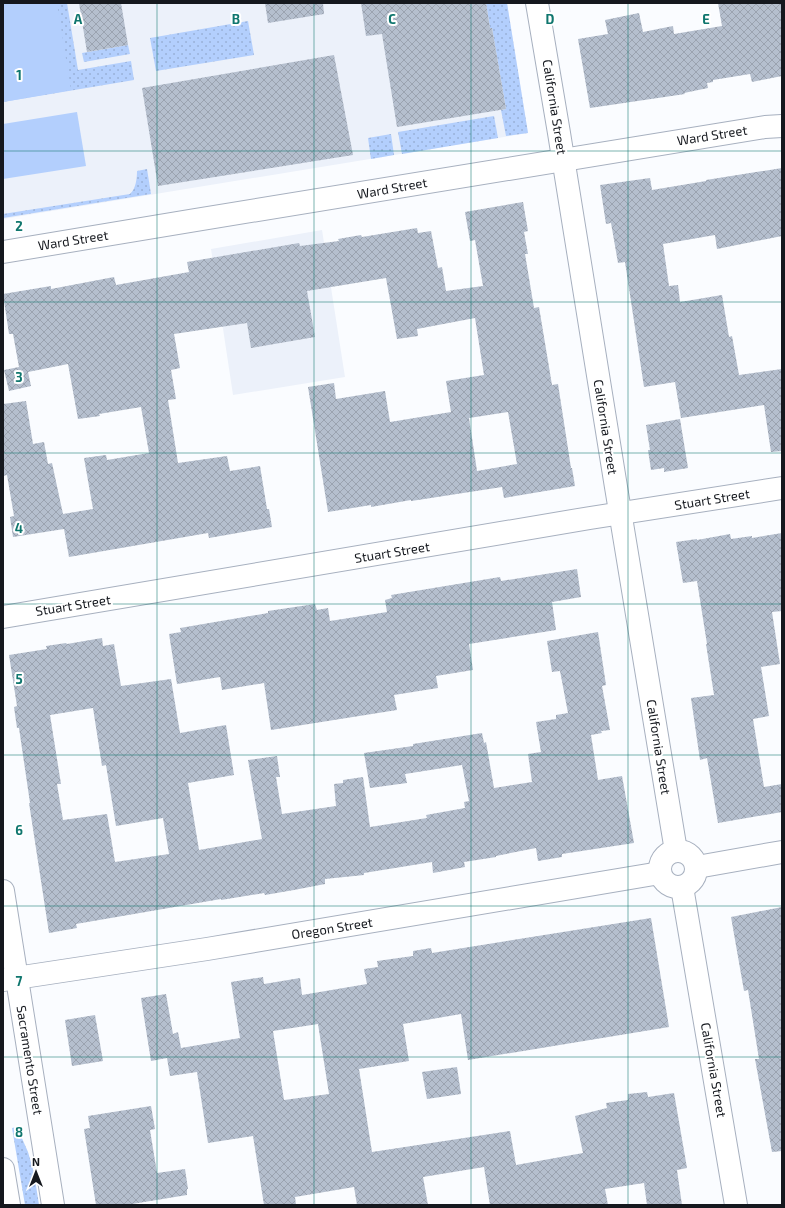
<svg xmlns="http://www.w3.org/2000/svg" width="785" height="1208" viewBox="0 0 785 1208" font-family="'Exo 2',sans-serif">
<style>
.built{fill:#ecf1fa}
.grass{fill:url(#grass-dots)}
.pitch{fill:#b3cffd}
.building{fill:url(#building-cross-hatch);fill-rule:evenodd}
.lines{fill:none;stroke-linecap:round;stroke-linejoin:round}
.minor-casing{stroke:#a7b0bf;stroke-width:24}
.minor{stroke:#fff;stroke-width:22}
.grid{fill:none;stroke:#0f766e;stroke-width:1;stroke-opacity:0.55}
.labels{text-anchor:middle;stroke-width:4;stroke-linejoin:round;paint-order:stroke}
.street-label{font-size:13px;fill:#15181e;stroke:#fff}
.grid-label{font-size:13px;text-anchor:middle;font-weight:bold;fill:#0f766e;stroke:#fff;stroke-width:4;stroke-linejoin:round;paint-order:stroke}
</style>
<defs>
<pattern id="grass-dots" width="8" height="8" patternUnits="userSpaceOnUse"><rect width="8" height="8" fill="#b3cffd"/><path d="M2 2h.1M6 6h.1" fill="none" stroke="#99b1d8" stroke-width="1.8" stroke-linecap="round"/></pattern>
<pattern id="building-cross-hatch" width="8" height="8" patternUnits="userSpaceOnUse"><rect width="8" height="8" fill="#b5bfce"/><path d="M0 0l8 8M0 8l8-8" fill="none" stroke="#9ba3b0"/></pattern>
</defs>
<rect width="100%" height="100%" fill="#fafcff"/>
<g class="built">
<polygon points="3,3 507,3 528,133 3,219"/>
<polygon points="322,230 345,377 233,395 211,249"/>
</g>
<g class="grass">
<polygon points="3,3 67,3 78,70 131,61 134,80 3,102"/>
<polygon points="486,3 507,3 528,133 506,136 501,110 506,109 492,28 490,28"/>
<polygon points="248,21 254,55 156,71 150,38"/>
<polygon points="128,45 130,54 84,62 82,53"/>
<polygon points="494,116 498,138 402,154 398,132"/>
<polygon points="391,134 394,155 371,159 368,138"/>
<path d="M147 169 151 194 3 218V214L130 194C136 189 137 178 137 171Z"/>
<polygon points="17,1127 28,1152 34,1173 39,1205 25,1205 12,1128"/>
</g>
<g class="pitch">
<polygon points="3,3 57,3 71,90 3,102"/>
<polygon points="77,112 86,166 3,179 3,124"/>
</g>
<g class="building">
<polygon points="79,3 121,3 128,45 87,52"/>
<polygon points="265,3 323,3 324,14 268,23"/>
<polygon points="361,3 486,3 490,28 492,28 506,109 397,127 382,34 366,36"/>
<polygon points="718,3 782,3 782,76 752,82 750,74 713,80 713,82 707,83 708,88 684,93 685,94 590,108 578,39 608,34 605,20 639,13 643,32 673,26 674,34 722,26"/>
<polygon points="334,55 353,155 158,186 142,88"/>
<polygon points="782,168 782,236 717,249 715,235 663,244 669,286 678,285 680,302 722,295 729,337 732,336 739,375 782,369 782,451 771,452 764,405 681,418 675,382 644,387 625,262 618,263 611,223 606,224 600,185 650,178 652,190 706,181 706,180"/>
<path d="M523 202 528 231 524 232 528 254H525L534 308 539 307 552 385 558 384 571 468H572L575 486 504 498 502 487 418 500 411 501V500L371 507V505L328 512 308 387 334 383 336 399 385 391 390 422 451 412 446 381 484 375 475 318 417 329 418 336 397 339 386 278 307 291 315 337 251 348 247 323 174 334 180 368 171 370 176 399 168 400 178 463 227 456 230 471 260 466 267 509H269L272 527 209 538 208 533 69 557 64 529 13 537 10 517 14 516 7 475 3 476V404L26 401 33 444 44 442 48 464 52 463 63 514 93 509 84 458 106 455 107 460 149 453 141 407 99 414 100 416 78 419 68 364 28 372 31 386 9 391 4 370 19 367 13 334H9L3 294 51 286V289L114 277 116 285 189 272 187 262 299 243 300 246 339 241 338 239 361 235 362 237 417 228 418 233 431 231 438 268 442 267 446 291 483 286 475 240 470 241 465 212ZM508 412 517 464 477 471 469 418Z"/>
<polygon points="680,419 688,468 664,472 664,468 651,470 648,450 650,450 646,425"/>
<polygon points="782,533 782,611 772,612 780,664 761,667 769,716 753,719 764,787 782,784 782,812 718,823 707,758 700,760 691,698 714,695 706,644 707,644 697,581 683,583 676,542 697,539 697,540 730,534 731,539 752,536 752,538"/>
<polygon points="577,569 581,597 552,602 556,630 469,644 473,670 436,676 438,688 394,695 397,710 271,730 264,683 222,690 220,677 177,684 169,634 181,632 180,628 268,613 268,611 315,604 317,610 328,608 330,621 387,612 385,600 392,598 391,595 500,577 501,581"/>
<path d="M598 632 606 685 602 686 610 730 601 731 602 733 591 735 598 780 622 776 634 843 562 854V857L538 861 536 848 496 856V857L464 862 465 867 433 873 432 862 364 873V875L325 879V884L294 890 265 895 264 893 221 900V899L76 924 77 928 49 933 29 803H30L19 728H17L14 707 17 706 9 655 47 649 46 646 66 643 67 644 102 638 103 646 114 644 121 686 171 679 180 733 226 725 234 775 188 783 199 850 262 839 248 760 277 756 280 777H276L282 814 336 806 334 784 343 783V780L363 777 370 827 427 818 426 815 465 808 464 802 469 801 462 765 405 774 407 783 370 788 364 753 413 746V744L482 733 484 743 486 742 494 788 532 782 528 754 541 752 536 722 556 719V715L568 713 560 671 552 672 547 641ZM93 708 102 766 106 765 116 826 163 818 169 854 115 862 107 814 63 820 57 784H61L50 715Z"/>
<polygon points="782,907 782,1151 772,1152 755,1059 759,1059 748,990 744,991 731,917"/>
<path d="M651 918 669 1027 468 1060 461 1014 403 1024 409 1061 359 1069 372 1152 510 1131 516 1165 583 1153 575 1116 607 1108 606 1103 628 1100V1094L647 1092 648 1097 674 1093 687 1168 677 1170 682 1205H647L644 1183 605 1189 608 1205H490L484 1167 423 1177 428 1205H357L354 1187 295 1197 296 1205H264L253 1136 208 1143 197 1072 170 1076 167 1058 151 1061 141 998 166 994 173 1034 178 1032 181 1048 240 1038 231 982 263 977 264 984 300 978 302 995 367 984 364 969 378 967 377 961 413 956V951L431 948 432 953ZM318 1024 329 1094 284 1100 273 1031Z"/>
<polygon points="95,1015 103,1061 72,1066 65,1020"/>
<polygon points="457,1067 461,1094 427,1099 422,1072"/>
<polygon points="151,1106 155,1129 150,1130 157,1173 185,1169 188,1189 187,1189 187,1195 126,1205 96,1205 84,1129 90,1128 88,1116"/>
</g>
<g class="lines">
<g class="minor-casing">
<g id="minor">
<polyline points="537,3 559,133 616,487 676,851"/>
<path d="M3 252C257 210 511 167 765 127L782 126"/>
<polyline points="3,617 590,518 782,488"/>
<circle cx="678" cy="869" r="18"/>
<polyline points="697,867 782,852"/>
<polyline points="682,887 736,1205"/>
<polyline points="3,891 53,1205"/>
<polyline points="3,980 207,949 660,873"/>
<polyline points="3,1169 9,1205"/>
</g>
</g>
<use href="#minor" class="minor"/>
</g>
<path class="grid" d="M157 3V1205M314 3V1205M471 3V1205M628 3V1205M3 151H782M3 302H782M3 453H782M3 604H782M3 755H782M3 906H782M3 1057H782"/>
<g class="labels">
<g class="street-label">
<text transform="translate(555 107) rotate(81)" y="5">California Street</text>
<text transform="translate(712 135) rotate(-9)" y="5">Ward Street</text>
<text transform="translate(392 188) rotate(-10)" y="5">Ward Street</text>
<text transform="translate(73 240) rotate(-9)" y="5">Ward Street</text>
<text transform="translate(606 427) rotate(81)" y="5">California Street</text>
<text transform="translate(712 499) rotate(-9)" y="5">Stuart Street</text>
<text transform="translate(392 552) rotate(-9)" y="5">Stuart Street</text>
<text transform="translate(73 605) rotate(-9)" y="5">Stuart Street</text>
<text transform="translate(659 747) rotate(81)" y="5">California Street</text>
<text transform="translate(332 928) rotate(-9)" y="5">Oregon Street</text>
<text transform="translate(30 1060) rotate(81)" y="5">Sacramento Street</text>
<text transform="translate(714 1070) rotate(80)" y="5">California Street</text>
</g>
</g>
<g class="grid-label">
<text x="78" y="24">A</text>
<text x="236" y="24">B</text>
<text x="392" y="24">C</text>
<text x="550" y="24">D</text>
<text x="706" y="24">E</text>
<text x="19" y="80">1</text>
<text x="19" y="231">2</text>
<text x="19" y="382">3</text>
<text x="19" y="533">4</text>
<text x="19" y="684">5</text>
<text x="19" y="835">6</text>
<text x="19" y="986">7</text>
<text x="19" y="1137">8</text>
</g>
<rect width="785" height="1208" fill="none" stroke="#15181e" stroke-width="8"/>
<g transform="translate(36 1172)" stroke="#ffffff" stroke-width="3" paint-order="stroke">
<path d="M0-3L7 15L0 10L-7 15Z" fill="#15181e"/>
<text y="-6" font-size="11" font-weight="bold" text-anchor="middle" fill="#15181e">N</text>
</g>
</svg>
